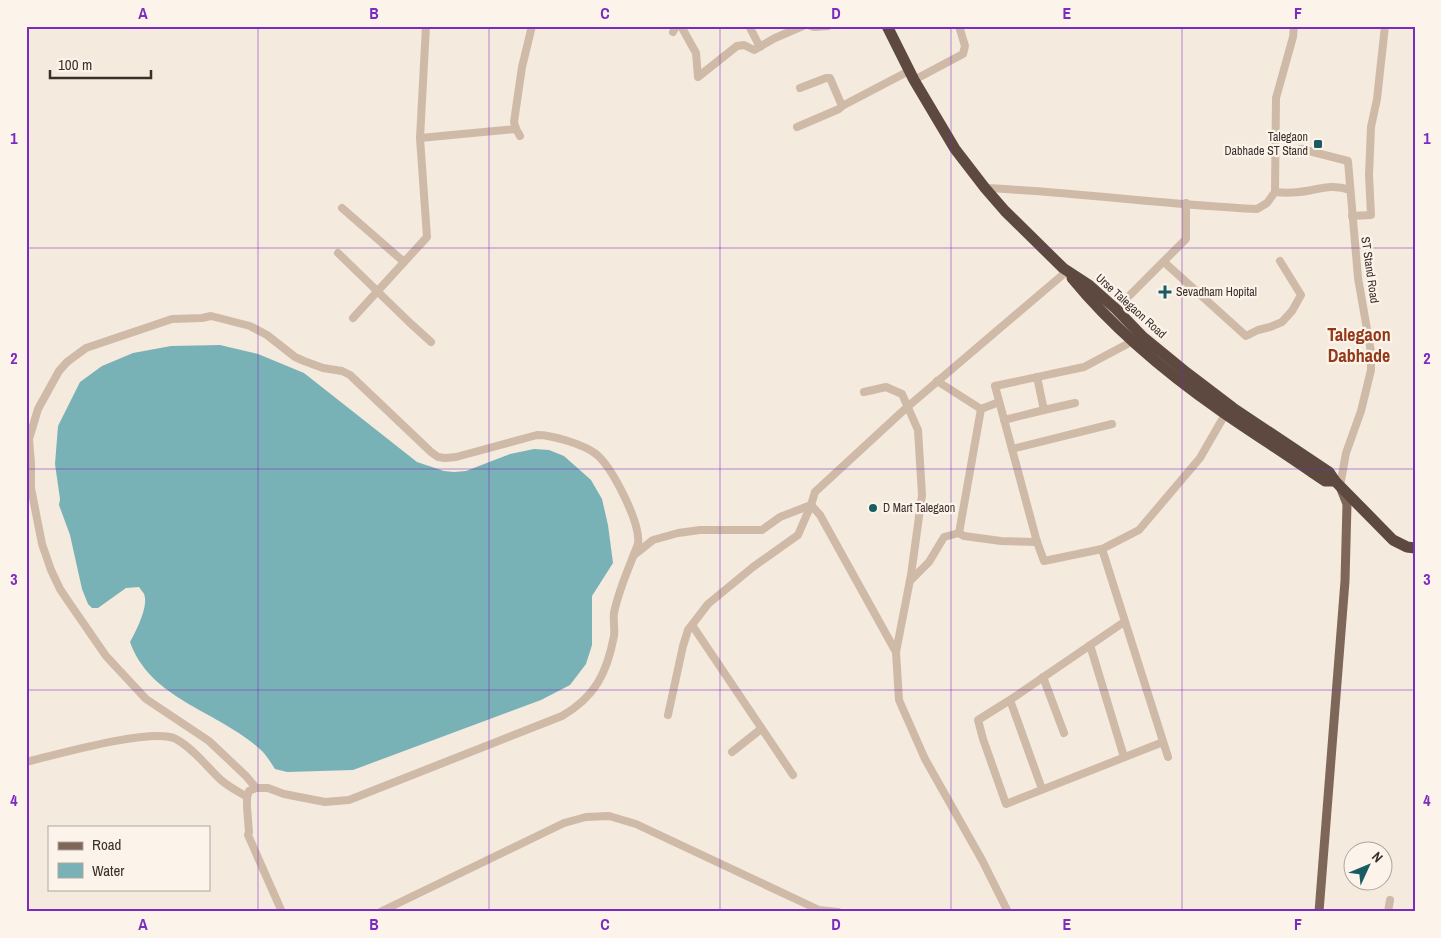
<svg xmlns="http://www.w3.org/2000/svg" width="1441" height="938" viewBox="0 0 1441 938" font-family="'Archivo Narrow',sans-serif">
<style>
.water{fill:#79b2b6}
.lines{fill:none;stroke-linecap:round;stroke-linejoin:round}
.minor{stroke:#cfbaa8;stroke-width:8}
.major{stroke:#7e6658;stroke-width:9}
.highway{stroke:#5d493f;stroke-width:11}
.grid{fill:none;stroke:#7b2cbf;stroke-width:1;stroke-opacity:0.55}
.poi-dot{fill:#195c62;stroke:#fcf4eb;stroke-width:2}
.labels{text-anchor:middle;stroke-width:4.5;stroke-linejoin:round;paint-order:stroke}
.poi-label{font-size:12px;fill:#3b2f29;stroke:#fcf4eb;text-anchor:start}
.street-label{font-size:12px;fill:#3b2f29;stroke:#fcf4eb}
.district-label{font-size:18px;font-weight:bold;fill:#933819;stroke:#fcf4eb}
.neatline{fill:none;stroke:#7b2cbf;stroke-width:2}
.grid-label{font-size:16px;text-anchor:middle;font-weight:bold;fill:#7b2cbf}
</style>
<rect width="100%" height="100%" fill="#f5eade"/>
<path class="water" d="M220 345 258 354 304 373 417 462 444 471 454 472 466 471 510 454 534 449 549 450 564 456 591 480 602 499 608 525 613 563 592 596V645L586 664 570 685 541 700 353 770 287 772 275 769C271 763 267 756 262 751 220 711 151 701 130 642 136 631 149 606 144 594 143 592 141 590 139 587L126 588 98 608H92L88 604 82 589 70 535 59 505 60 499 55 464 58 426 80 382 102 366 133 353 171 346Z"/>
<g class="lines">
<g class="minor">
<polyline points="681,26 696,53 698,77 737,46 744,45 754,50 775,38 803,26"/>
<polyline points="749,26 760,47"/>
<polyline points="811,26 815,27 828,26"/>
<polyline points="673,32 676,26"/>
<polyline points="914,80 963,54 965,46 959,26"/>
<polyline points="800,88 826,78 830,78 842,106"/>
<polyline points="797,127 839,109 842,106 909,71"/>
<polyline points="520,136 516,129 514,122 522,67 532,26"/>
<polyline points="420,138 426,26"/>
<polyline points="1301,149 1348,161 1358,278 1371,352 1371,370 1361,411 1346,453 1340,486"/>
<path d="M985 188C1076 192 1166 205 1257 209L1267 203 1275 192C1283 193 1291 193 1299 192 1318 190 1331 183 1350 190"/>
<polyline points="1275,192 1276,98 1293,37 1294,26"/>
<polyline points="342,208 404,262"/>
<polyline points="1352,216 1371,215 1369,175 1371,127 1377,99 1385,26"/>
<polyline points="338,253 409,322 431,342"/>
<polyline points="1164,262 1246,336 1258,330 1270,327 1282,322 1292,311 1301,295 1280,261"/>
<polyline points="1116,309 1186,239 1186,203"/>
<polyline points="353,318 427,237 420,138 516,129"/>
<polyline points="1133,341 1084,367 995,386 1037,542 1044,561 1102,549 1139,530 1200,458 1227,411"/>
<polyline points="937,381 981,409"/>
<polyline points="864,392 886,387 902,394 918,430 922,495 911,575 896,652 899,700 925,759 982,860 1008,912"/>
<polyline points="999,402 981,409 959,533 964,536 1001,541 1037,542"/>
<polyline points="1044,410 1075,403"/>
<polyline points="1004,420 1044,410 1037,377"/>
<polyline points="1012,449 1112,424"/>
<polyline points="1102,549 1168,757"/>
<polyline points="634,555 653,540 678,533 700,530 762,530 780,517 811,505"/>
<polyline points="910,581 929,562 944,537 959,533"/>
<polyline points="1124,622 1010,700 978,720 983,739 1006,804 1163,742"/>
<polyline points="692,625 793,775"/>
<polyline points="1090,645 1124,757"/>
<polyline points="896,652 820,515 811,505 815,492 905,409 1066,272"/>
<polyline points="1043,677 1064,733"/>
<polyline points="1010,700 1042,789"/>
<polyline points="668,715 683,646 688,630 708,604 753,567 798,535 811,505"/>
<polyline points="732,752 761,729"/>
<path d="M26 762C55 755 152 727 176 739 194 749 207 767 221 780 229 787 239 792 247 797"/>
<path d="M256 788 246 776 209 741 146 699 106 656 68 601 60 589 51 570 42 544 31 488V463L29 439 38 409 59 371 67 362 86 348 172 319 202 318 211 316 250 326 267 335 295 357 304 361 323 368 342 371 350 375 431 452 438 457 445 458 456 457 537 435C552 435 583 444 596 454 612 467 641 523 638 544 630 565 618 591 614 613 613 621 615 628 614 636 607 673 595 697 562 716L349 800 325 802 284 794 268 788H256L249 791 247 797V807L249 832 248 835 282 912"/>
<polyline points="380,912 564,823 586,817 609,816 636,824 819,910 838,912"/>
<polyline points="1388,912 1390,900"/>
</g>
<polyline class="major" points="1319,912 1345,581 1347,504 1341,489"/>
<g class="highway">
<polyline points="887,26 914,80 955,149 985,188 1005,211 1063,268 1089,285 1116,309 1143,337 1187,373 1233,408 1329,472 1335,481 1393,540 1407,547 1415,548"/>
<path d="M1072 278C1113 328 1168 374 1221 411 1251 432 1283 452 1313 473L1325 481H1335"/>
</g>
</g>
<path class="grid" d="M258 26V912M489 26V912M720 26V912M951 26V912M1182 26V912M26 248H1415M26 469H1415M26 690H1415"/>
<g class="poi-dot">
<rect x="1313" y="139" width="10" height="10" rx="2.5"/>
<path d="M1162.5 284.5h5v5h5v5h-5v5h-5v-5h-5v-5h5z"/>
<circle cx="873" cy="508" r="5"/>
</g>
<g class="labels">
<g class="poi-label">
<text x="1308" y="141" text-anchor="end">Talegaon<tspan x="1308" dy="14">Dabhade ST Stand</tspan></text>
<text x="1176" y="296">Sevadham Hopital</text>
<text x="883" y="512">D Mart Talegaon</text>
</g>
<g class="street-label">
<text transform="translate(1370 270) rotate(82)" y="4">ST Stand Road</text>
<text transform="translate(1131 306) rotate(42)" y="4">Urse Talegaon Road</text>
</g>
<g class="district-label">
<text x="1359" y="341">Talegaon<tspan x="1359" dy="21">Dabhade</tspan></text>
</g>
</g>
<rect width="1441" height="938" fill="none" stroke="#fcf4eb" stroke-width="55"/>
<rect x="48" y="826" width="162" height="65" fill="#fcf4eb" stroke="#afa59d"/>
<rect x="58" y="842" width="25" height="8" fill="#7e6658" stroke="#afa59d"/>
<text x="92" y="850" font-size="15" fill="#3b2f29">Road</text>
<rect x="58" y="863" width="25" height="15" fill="#79b2b6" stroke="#afa59d"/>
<text x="92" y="876" font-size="15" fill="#3b2f29">Water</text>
<g transform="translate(1368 866) rotate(46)"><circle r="24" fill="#fcf4eb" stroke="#afa59d"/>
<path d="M0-4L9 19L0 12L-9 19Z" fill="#195c62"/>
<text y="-8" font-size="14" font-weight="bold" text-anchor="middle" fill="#3b2f29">N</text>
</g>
<path d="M50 70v8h101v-8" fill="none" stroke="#3b2f29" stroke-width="2.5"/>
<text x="58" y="70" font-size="15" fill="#3b2f29" stroke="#fcf4eb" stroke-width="4" paint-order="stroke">100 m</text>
<rect x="28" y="28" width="1386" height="882" class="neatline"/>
<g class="grid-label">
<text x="143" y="19">A</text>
<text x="374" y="19">B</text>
<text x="605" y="19">C</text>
<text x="836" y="19">D</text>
<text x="1067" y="19">E</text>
<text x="1298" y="19">F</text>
<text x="14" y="144">1</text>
<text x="1427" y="144">1</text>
<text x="14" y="364">2</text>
<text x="1427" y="364">2</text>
<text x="14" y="585">3</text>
<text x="1427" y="585">3</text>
<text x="14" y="806">4</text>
<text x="1427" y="806">4</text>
<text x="143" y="930">A</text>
<text x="374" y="930">B</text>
<text x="605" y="930">C</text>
<text x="836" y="930">D</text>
<text x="1067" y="930">E</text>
<text x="1298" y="930">F</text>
</g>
</svg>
